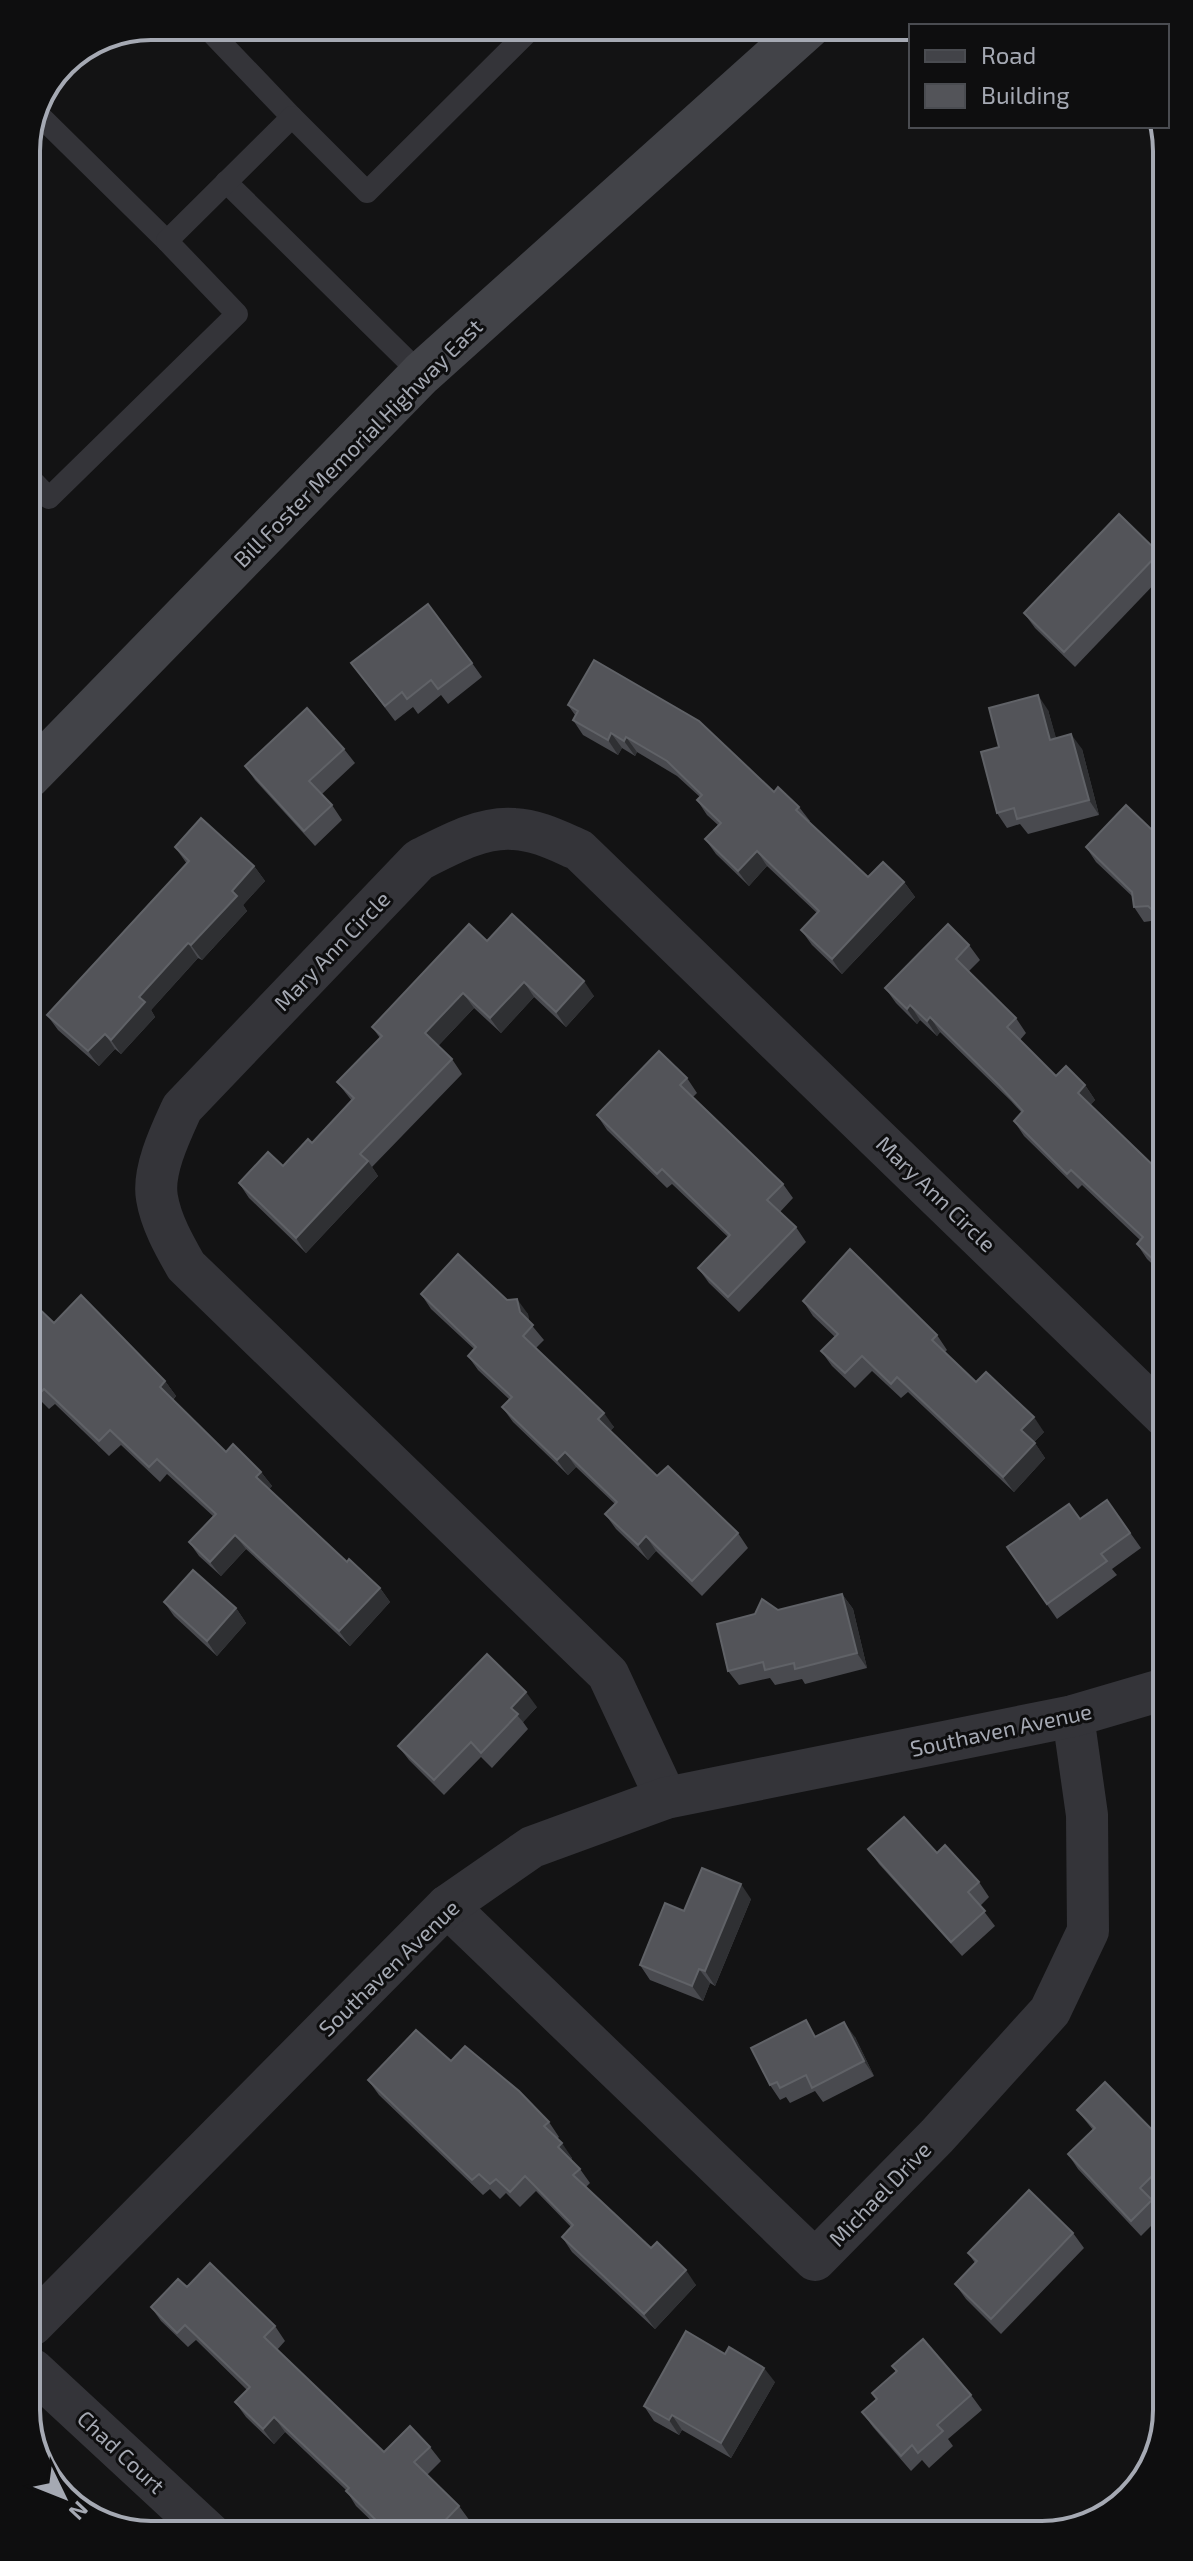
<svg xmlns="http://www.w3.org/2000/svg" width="1193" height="2561" viewBox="0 0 1193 2561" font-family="'Exo 2',sans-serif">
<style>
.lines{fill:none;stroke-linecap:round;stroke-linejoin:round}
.lane{stroke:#343439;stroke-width:22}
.street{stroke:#343439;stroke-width:42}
.secondary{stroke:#424348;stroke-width:44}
.wall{fill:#494a4f}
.shaded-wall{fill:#2f3033}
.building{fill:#535459;stroke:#606267;stroke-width:2}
.labels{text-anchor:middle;stroke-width:6;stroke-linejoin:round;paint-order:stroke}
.street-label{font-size:22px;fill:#a5a9b3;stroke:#0e0e0f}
.rim{fill:none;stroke:#a5a9b3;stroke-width:4}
</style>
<rect width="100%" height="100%" fill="#131314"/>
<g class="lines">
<g class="lane">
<polyline points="205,26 292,117"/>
<polyline points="39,115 167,241"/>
<polyline points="226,182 421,374"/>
<polyline points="27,475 49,498 237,314 167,241 292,117 367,192 534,26"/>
</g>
<g class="street">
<path d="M666 1798 608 1674 186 1266C174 1245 161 1222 157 1198 152 1171 171 1132 182 1108L419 860C447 846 482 826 514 829 537 830 558 841 579 850L1164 1416"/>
<polyline points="447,1906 815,2260 937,2136 1050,2011 1088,1931 1087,1815 1073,1716"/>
<polyline points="32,2325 447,1906 532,1847 666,1798 1073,1716 1165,1689"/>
<polyline points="33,2370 210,2534"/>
</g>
<polyline class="secondary" points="28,777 421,374 809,26"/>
</g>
<g class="wall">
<polygon points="1159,553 1162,557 1162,576 1075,667 1035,628 1024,613"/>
<polygon points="351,663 472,663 482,677 448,704 441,695 418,714 413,707 395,721"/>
<polygon points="568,705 774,792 799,807 810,821 809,822 868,877 904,882 915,897 842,974 812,945 801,930 817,913 767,866 749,886 716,854 705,839 718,825 707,815 697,800 700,797 677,776 637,752 635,756 622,748 618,755 583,735 573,720 575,715"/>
<polygon points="1048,710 1056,739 1082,749 1099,815 1028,834 1020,824 1007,828 997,813 999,747"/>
<polygon points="344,749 355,763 322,794 332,805 342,820 315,846 255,780 245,766"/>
<polygon points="1162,829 1163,924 1158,920 1144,922 1134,907 1133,897 1096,862 1086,847 1152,830"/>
<polygon points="175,847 254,866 265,881 243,905 247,911 202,960 198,958 151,1010 155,1017 121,1054 115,1049 99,1066 58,1030 47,1015 187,864"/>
<polygon points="487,941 594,996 566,1027 534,997 501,1033 474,1008 438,1046 452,1059 462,1074 372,1167 378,1176 306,1253 249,1198 239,1183 283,1166 312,1143 352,1101 337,1082 380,1038 372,1027"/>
<polygon points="969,945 980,960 968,972 1016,1018 1026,1033 1020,1040 1056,1076 1085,1085 1095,1100 1090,1105 1163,1175 1164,1275 1147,1259 1137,1244 1140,1240 1082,1185 1078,1189 1024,1136 1014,1121 1022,1113 1011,1101 940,1032 937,1036 920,1020 917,1024 896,1003 885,988"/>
<polygon points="687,1078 697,1093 693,1097 783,1184 793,1198 780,1212 796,1227 806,1242 739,1312 709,1283 698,1268 728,1237 672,1184 667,1188 607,1130 597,1115"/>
<polygon points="421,1294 507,1300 528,1314 529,1322 544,1340 536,1348 614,1427 610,1431 657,1476 738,1533 748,1548 702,1596 656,1551 648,1560 616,1529 605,1514 615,1504 576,1467 568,1475 513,1422 502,1407 510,1400 478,1370 468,1356 474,1349 431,1309"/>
<polygon points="30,1300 54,1323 165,1381 176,1396 173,1400 226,1452 261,1472 272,1486 269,1489 347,1562 380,1588 390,1602 350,1646 246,1549 221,1576 199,1556 189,1542 213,1516 167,1474 160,1482 121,1445 109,1456 55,1404 49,1409 30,1390"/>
<polygon points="803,1301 937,1335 947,1350 945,1352 976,1382 1044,1432 1034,1442 1045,1458 1014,1492 908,1392 901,1398 872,1371 855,1388 832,1366 821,1351 835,1337 813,1316"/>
<polygon points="1107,1500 1141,1548 1112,1569 1117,1575 1057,1619 1007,1547 1080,1519"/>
<polygon points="842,1594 853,1609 867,1668 805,1684 802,1679 775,1685 770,1678 739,1685 728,1671 778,1610"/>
<polygon points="164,1602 236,1608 246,1623 217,1656 174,1616"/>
<polygon points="537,1707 523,1722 528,1729 492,1768 481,1757 444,1795 409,1760 398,1746"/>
<polygon points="868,1849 979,1882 989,1897 980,1906 995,1926 962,1956 879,1864"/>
<polygon points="751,1899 715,1986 710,1983 703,2001 650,1980 640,1965 684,1911"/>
<polygon points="817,2036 855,2037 874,2076 823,2102 815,2091 790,2103 786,2097 780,2100 770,2085"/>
<polygon points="451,2061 549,2122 559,2137 557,2139 572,2158 571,2159 580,2169 590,2183 586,2187 651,2248 696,2285 655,2329 572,2252 562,2237 571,2227 536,2191 520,2207 506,2193 500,2199 490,2189 483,2195 379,2095 368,2080"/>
<polygon points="1077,2110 1166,2144 1166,2187 1152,2201 1162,2215 1141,2236 1078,2169 1068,2154 1093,2130"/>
<polygon points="1073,2233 1084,2248 1001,2334 966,2299 955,2284 975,2263 968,2253"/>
<polygon points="187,2287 275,2326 285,2341 277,2350 384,2452 430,2447 441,2461 427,2475 459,2506 470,2521 459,2532 381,2533 382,2531 356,2506 346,2490 285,2432 274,2444 246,2417 235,2402 247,2390 196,2340 188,2347 161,2321 151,2307"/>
<polygon points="892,2366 971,2395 982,2410 948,2439 953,2446 929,2468 922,2460 911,2471 873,2427 862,2412 877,2400 872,2393 896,2372"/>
<polygon points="775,2382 731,2458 682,2430 679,2435 654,2421 644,2406"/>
</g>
<g class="shaded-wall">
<polygon points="1038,695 1048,710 1061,755 1050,740"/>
<polygon points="611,733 622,748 618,755 608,740"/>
<polygon points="1071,734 1082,749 1099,815 1089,800"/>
<polygon points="626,737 637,752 635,756 624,741"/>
<polygon points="757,851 767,866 749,886 738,871"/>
<polygon points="254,866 265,881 243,905 247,911 202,960 191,945 232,891"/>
<polygon points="904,882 915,897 842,974 832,959"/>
<polygon points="188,943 198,958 151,1010 155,1017 121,1054 111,1040 139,997"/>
<polygon points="584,981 594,996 566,1027 556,1012"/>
<polygon points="524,982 534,997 501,1033 490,1018"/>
<polygon points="463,993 474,1008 436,1048 425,1033"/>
<polygon points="910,1005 920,1020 917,1024 907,1009"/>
<polygon points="930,1017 940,1032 937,1036 927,1021"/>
<polygon points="105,1034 115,1049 99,1066 88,1051"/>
<polygon points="29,1085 37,1096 29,1149"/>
<polygon points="1085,1085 1095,1100 1088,1108 1078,1093"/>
<polygon points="368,1161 378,1176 306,1253 296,1238"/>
<polygon points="517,1299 528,1314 530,1327 520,1312"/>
<polygon points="165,1381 176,1396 170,1402 160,1387"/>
<polygon points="604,1413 614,1427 608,1434 598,1419"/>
<polygon points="1034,1417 1044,1432 1031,1445 1021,1430"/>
<polygon points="1035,1443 1045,1458 1014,1492 1003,1477"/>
<polygon points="565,1452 576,1467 568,1475 557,1460"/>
<polygon points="261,1472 272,1486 267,1492 256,1477"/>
<polygon points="235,1535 246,1549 221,1576 210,1562"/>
<polygon points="646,1536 656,1551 648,1560 638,1545"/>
<polygon points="380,1588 390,1602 350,1646 339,1631"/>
<polygon points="842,1594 853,1609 867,1668 857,1653"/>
<polygon points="236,1608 246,1623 217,1656 207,1641"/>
<polygon points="526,1692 537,1707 523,1722 511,1708"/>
<polygon points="741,1884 751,1899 715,1986 705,1971"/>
<polygon points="699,1969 710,1983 703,2001 692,1986"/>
<polygon points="844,2022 855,2037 874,2076 864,2061"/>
<polygon points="562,2143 572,2158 569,2162 558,2147"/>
<polygon points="686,2270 696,2285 655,2329 644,2314"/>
<polygon points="764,2368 775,2382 731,2458 721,2443"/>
<polygon points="672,2415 682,2430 679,2435 669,2420"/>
<polygon points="274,2417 285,2432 274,2444 263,2429"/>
</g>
<g class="building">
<polygon points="1119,514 1159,553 1064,652 1024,613"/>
<polygon points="428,604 472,663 438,689 431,680 407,699 402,692 385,706 351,663"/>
<polygon points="594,660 699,721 774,792 778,787 799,807 796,810 868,877 883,862 904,882 832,959 801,930 819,911 757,851 738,871 705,839 721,823 697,800 702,795 667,761 626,737 624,741 611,733 608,740 573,720 578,711 568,705"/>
<polygon points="1038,695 1050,740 1071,734 1089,800 1017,819 1014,808 997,813 981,752 999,747 989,708"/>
<polygon points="307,708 344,749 309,781 332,805 304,831 245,766"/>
<polygon points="1126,805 1152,830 1158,825 1162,829 1163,920 1148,906 1134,907 1132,892 1086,847"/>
<polygon points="201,818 254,866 232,891 237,896 191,945 188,943 139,997 145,1002 111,1040 105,1034 88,1051 47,1015 189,861 175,847"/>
<polygon points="512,914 584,981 556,1012 524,982 490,1018 463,993 425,1033 452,1059 360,1154 368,1161 296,1238 239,1183 268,1152 283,1166 308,1139 312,1143 354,1098 337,1082 382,1036 372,1027 469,924 487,941"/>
<polygon points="948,924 969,945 956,959 1016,1018 1007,1027 1056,1076 1066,1066 1085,1085 1078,1093 1163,1175 1164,1270 1137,1244 1143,1237 1071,1170 1067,1174 1014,1121 1023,1111 1000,1086 930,1017 927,1021 910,1005 907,1009 885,988"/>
<polygon points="659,1051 687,1078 680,1085 783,1184 767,1200 796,1227 728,1297 698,1268 730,1235 662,1169 657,1174 597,1115"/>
<polygon points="850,1249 937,1335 932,1340 976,1382 986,1372 1034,1417 1021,1430 1035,1443 1003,1477 897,1377 891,1384 862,1356 845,1373 821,1351 838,1334 803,1301"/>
<polygon points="458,1254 507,1300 517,1299 520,1312 533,1325 523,1336 604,1413 598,1419 657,1476 668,1466 738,1533 692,1581 646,1536 638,1545 605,1514 617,1502 565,1452 557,1460 502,1407 512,1397 468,1356 476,1347 421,1294"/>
<polygon points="81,1295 165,1381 160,1387 226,1452 233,1444 261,1472 256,1477 347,1562 349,1559 380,1588 339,1631 235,1535 210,1562 189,1542 216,1514 157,1459 149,1467 110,1430 99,1441 44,1389 39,1394 30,1385 30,1300 54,1323"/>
<polygon points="1107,1500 1130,1533 1101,1554 1107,1561 1047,1604 1007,1547 1069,1504 1080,1519"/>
<polygon points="193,1570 236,1608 207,1641 164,1602"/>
<polygon points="842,1594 857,1653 795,1669 794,1663 765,1670 763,1662 728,1671 717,1624 755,1614 762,1599 778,1610"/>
<polygon points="487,1654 526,1692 511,1708 518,1714 481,1753 471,1742 434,1780 398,1746"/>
<polygon points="904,1817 937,1853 945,1845 979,1882 968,1892 985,1911 951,1942 868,1849"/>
<polygon points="702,1868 741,1884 705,1971 699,1969 692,1986 640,1965 665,1903 684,1911"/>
<polygon points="806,2020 815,2037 844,2022 864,2061 812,2088 806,2075 780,2088 777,2082 770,2085 751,2048"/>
<polygon points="416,2030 451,2061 465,2046 519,2091 549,2122 544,2126 562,2143 558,2147 580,2169 573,2175 651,2248 657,2242 686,2270 644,2314 562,2237 573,2225 525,2176 510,2192 496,2179 490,2184 479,2174 472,2180 368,2080"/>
<polygon points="1105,2082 1166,2144 1166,2162 1140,2188 1152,2200 1131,2221 1068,2154 1095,2128 1077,2110"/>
<polygon points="1029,2190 1073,2233 991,2319 955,2284 977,2261 968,2253"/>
<polygon points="210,2263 275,2326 264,2337 384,2452 410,2426 430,2447 414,2462 459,2506 433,2533 381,2533 384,2528 346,2491 349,2488 274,2417 263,2429 235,2402 250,2387 185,2325 177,2333 151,2307 178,2279 187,2287"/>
<polygon points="686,2331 725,2354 729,2347 764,2368 721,2443 672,2415 669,2420 644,2406"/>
<polygon points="923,2339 971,2395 937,2425 943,2431 918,2453 912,2445 901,2456 862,2412 877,2399 872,2393 897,2371 892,2366"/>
<polygon points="540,2528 542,2532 532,2532"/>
</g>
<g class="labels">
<g class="street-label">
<text transform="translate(358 443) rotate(-45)" y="8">Bill Foster Memorial Highway East</text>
<text transform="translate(332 951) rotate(-46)" y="8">Mary Ann Circle</text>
<text transform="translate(936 1194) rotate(44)" y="8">Mary Ann Circle</text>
<text transform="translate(1001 1730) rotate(-12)" y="8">Southaven Avenue</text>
<text transform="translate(389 1968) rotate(-44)" y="8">Southaven Avenue</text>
<text transform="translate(880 2194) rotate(-46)" y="8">Michael Drive</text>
<text transform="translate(121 2452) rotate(43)" y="8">Chad Court</text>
</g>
</g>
<path d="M0 0H1193V2561H0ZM151 40H1042A111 111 0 0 1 1153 151V2410A111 111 0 0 1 1042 2521H151A111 111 0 0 1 40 2410V151A111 111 0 0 1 151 40Z" fill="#0e0e0f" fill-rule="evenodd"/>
<path class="rim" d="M151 40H1042A111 111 0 0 1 1153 151V2410A111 111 0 0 1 1042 2521H151A111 111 0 0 1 40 2410V151A111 111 0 0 1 151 40Z"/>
<rect x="909" y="24" width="260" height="104" fill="#0e0e0f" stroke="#4a4c51" stroke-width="2"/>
<rect x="925" y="50" width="40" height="12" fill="#424348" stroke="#4a4c51" stroke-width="2"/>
<text x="981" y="64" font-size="24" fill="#a5a9b3">Road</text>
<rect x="925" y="84" width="40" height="24" fill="#535459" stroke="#4a4c51" stroke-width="2"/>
<text x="981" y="104" font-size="24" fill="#a5a9b3">Building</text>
<g transform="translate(64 2497) rotate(133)" stroke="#0e0e0f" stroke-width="6" paint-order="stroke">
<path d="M0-6L14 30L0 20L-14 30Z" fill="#a5a9b3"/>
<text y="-12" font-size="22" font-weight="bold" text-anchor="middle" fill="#a5a9b3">N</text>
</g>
</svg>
